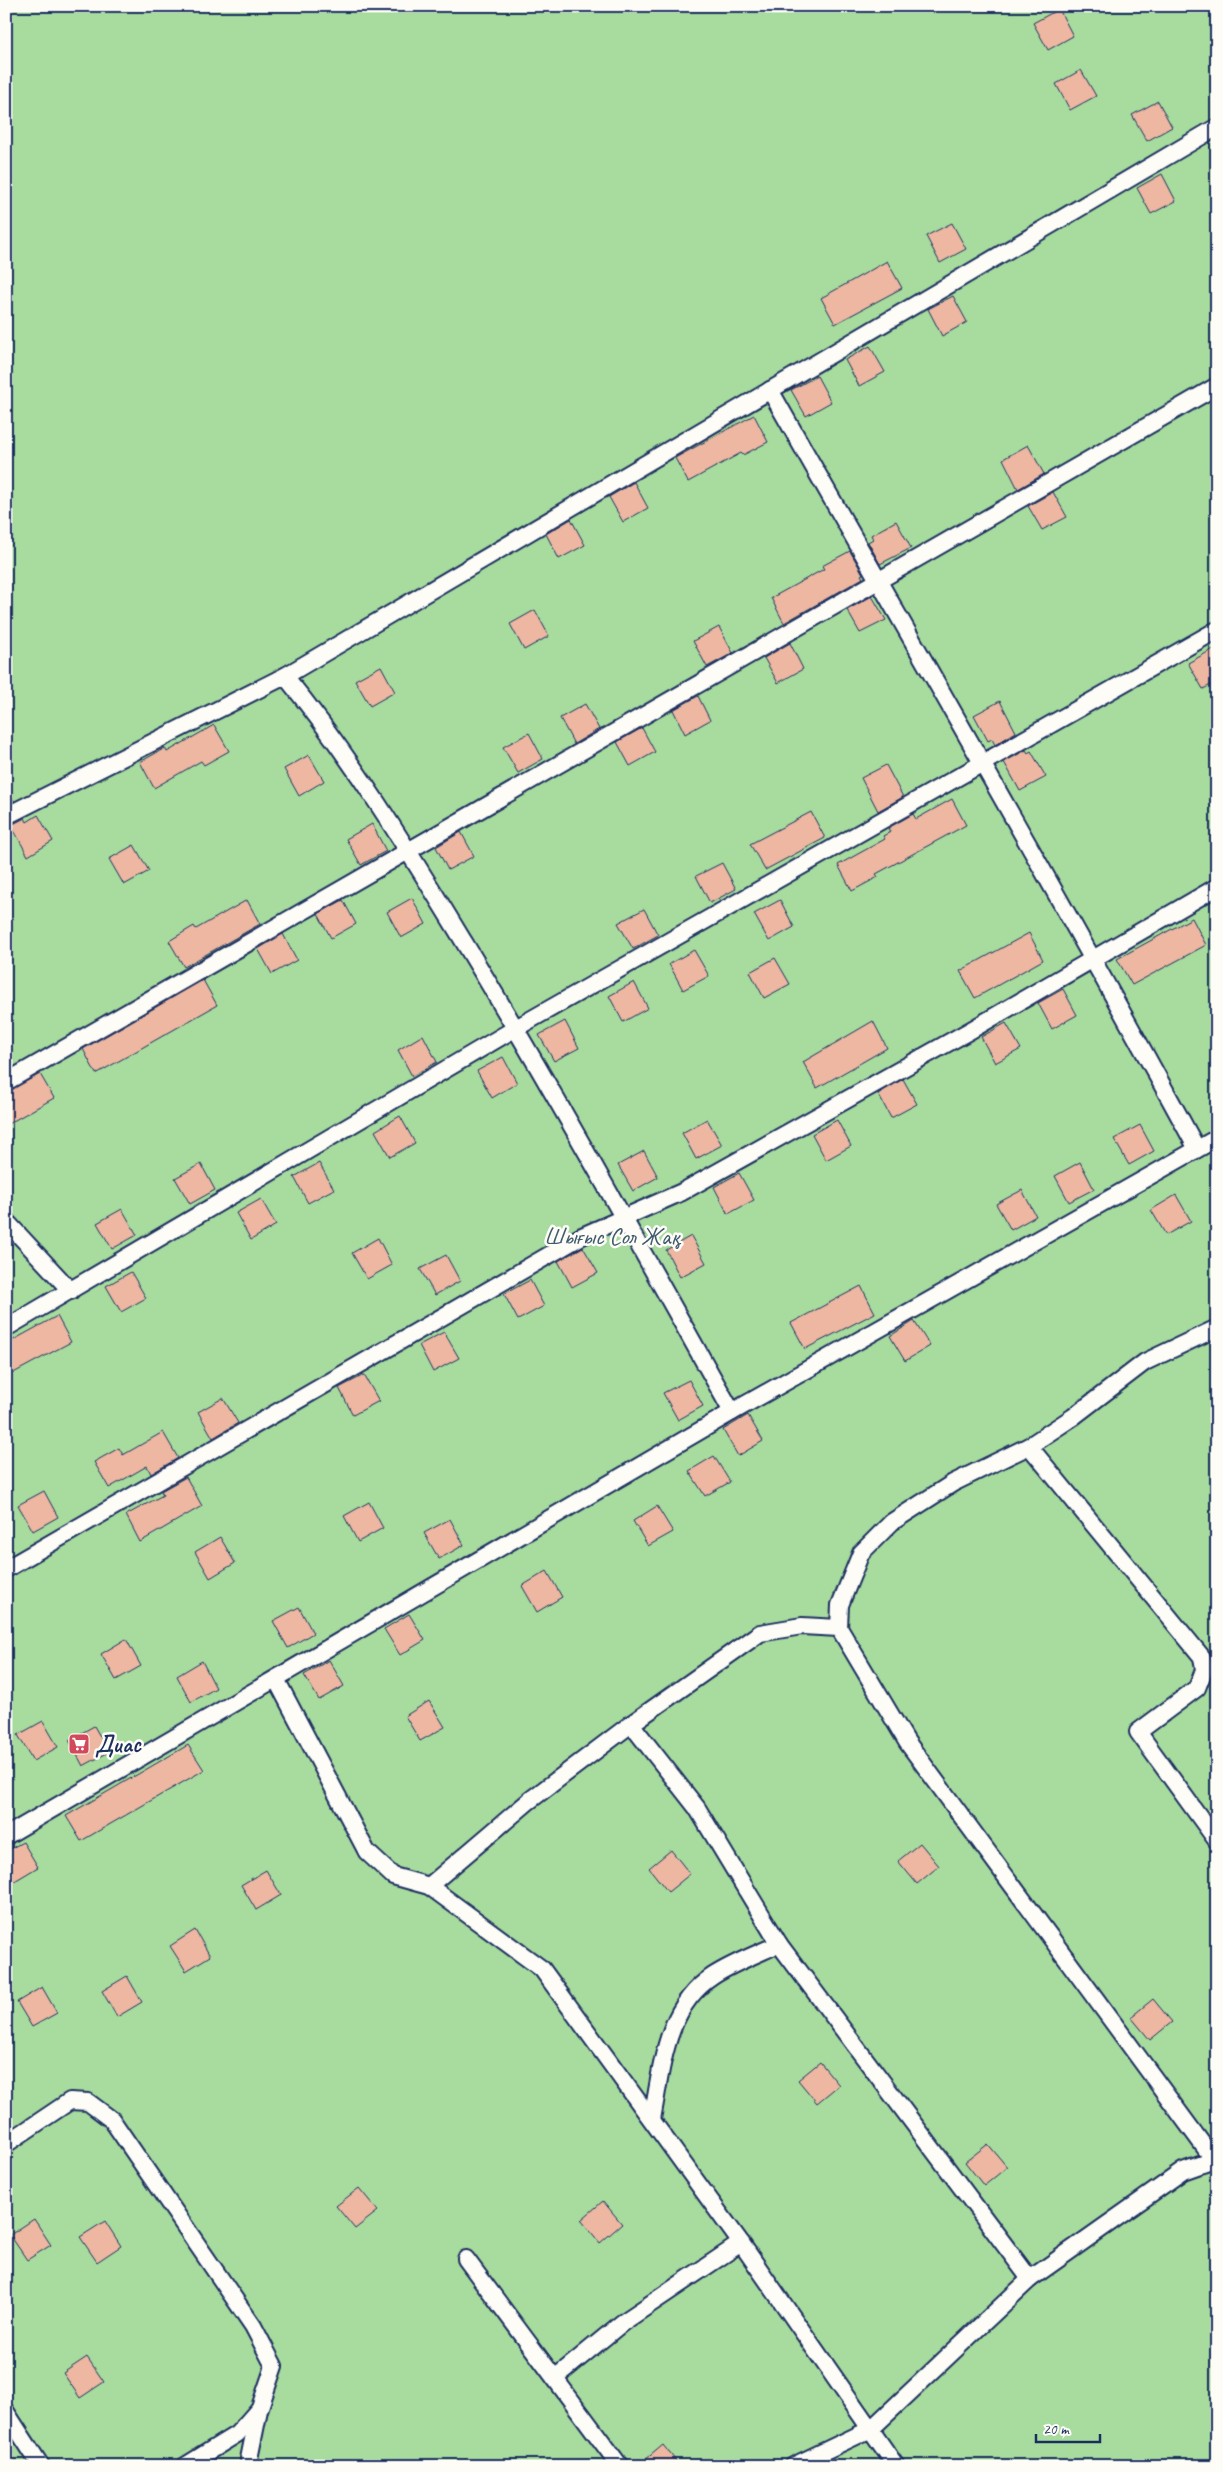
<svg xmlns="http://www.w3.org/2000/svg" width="1223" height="2472" viewBox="0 0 1223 2472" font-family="Caveat,sans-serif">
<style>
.green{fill:#a7dc9e;stroke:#61867e}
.building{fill:#edb7a1;stroke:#1b2f5e}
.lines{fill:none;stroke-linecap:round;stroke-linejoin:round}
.minor-casing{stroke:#1b2f5e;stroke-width:20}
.minor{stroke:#fdfcf7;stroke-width:16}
.labels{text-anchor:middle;stroke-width:5;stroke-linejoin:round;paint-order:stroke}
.park-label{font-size:24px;fill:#3e5a6e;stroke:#fdfcf7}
.poi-label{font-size:24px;font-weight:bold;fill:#1b2f5e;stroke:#fdfcf7;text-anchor:start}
</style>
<rect width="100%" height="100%" fill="#f8e7dd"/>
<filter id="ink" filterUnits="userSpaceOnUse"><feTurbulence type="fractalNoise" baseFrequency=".02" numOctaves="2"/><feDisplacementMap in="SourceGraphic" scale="10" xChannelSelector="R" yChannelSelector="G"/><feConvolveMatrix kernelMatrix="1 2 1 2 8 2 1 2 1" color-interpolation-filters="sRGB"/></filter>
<g filter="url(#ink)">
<rect class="green" x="6" y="6" width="1211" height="2460"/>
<g class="building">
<polygon points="1059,9 1073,36 1048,50 1033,23"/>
<polygon points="1081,70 1096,96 1070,110 1056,84"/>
<polygon points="1158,101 1172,127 1147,141 1132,115"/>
<polygon points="1162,174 1176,201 1151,214 1137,188"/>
<polygon points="952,223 966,249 940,263 926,236"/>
<polygon points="887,261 902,288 835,324 821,298"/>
<polygon points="953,296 967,322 942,336 928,309"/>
<polygon points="870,346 885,372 859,386 845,360"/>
<polygon points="817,376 831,402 806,416 791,390"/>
<polygon points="754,415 768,442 743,455 741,453 688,482 675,458"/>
<polygon points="1028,445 1044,474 1018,489 1003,459"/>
<polygon points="634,482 648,508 623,522 609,497"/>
<polygon points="1053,492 1067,517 1042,530 1028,506"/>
<polygon points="571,519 585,545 559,559 546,534"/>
<polygon points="896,521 911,548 880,564 868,542 873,539 871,535"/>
<polygon points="850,551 863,574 861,575 863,578 784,623 771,598 824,569 822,566"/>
<polygon points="872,596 886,620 860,633 847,610"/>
<polygon points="535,610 549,636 524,650 510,624"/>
<polygon points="719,627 733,653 707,667 693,641"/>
<polygon points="790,643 803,669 778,683 764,658"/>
<polygon points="1217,647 1217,682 1203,689 1188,663"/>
<polygon points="381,666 395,692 370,706 355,680"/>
<polygon points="698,696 710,720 685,734 673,710"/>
<polygon points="1000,701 1016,732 995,745 992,739 988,741 974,715"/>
<polygon points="585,704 599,729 574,744 560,718"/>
<polygon points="214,725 229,751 204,765 201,761 154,788 140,762 165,748 167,752"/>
<polygon points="642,728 655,752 630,766 617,742"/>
<polygon points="529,733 543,759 518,773 503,747"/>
<polygon points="1026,750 1028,753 1031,751 1046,777 1020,791 1004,762"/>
<polygon points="309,755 324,781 299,796 284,769"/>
<polygon points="886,765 903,797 878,811 861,778"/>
<polygon points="6,787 14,801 6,805"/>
<polygon points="952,799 966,825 876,874 878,877 852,891 838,865 885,839 883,836 890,832 888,828 913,814 916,819"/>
<polygon points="811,812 825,838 765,870 750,844"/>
<polygon points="38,815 53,841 28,856 11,825 25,818 27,822"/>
<polygon points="372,824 386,851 361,865 346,839"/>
<polygon points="461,832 474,856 448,870 436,847"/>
<polygon points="134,845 149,871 124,885 109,859"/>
<polygon points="722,863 736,889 710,903 696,876"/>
<polygon points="412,898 426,924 401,938 387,912"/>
<polygon points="247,900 260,924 184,967 169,941 194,926 196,929"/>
<polygon points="343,900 356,924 331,938 318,914"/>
<polygon points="780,900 794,927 769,941 754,914"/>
<polygon points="644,909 658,935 633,949 618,923"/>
<polygon points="1192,918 1206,945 1132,985 1117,959"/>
<polygon points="1029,933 1043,960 975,998 960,971"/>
<polygon points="283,934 297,960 272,974 258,949"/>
<polygon points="694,950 709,976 683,990 669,964"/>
<polygon points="775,958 790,984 764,998 750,972"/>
<polygon points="203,980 217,1005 96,1074 83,1049"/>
<polygon points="634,982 648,1008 623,1022 609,996"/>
<polygon points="1063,989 1077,1015 1052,1029 1038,1003"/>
<polygon points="565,1021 579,1048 554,1061 539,1035"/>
<polygon points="873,1021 887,1048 817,1088 803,1062"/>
<polygon points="1006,1023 1021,1049 995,1063 981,1037"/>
<polygon points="423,1035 437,1062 412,1076 398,1050"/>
<polygon points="503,1057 517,1083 492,1098 477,1071"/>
<polygon points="40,1074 54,1098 6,1125 6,1092"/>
<polygon points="903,1079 917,1104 891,1118 878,1094"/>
<polygon points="400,1116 415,1143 390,1157 375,1131"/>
<polygon points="707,1119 722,1145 696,1159 682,1133"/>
<polygon points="837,1120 851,1146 826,1160 812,1134"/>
<polygon points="1140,1125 1154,1151 1129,1165 1114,1139"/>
<polygon points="644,1151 658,1177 633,1191 618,1165"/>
<polygon points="1080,1162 1094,1189 1069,1202 1055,1176"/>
<polygon points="319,1163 334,1189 308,1203 294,1177"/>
<polygon points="201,1164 215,1190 190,1204 175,1178"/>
<polygon points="739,1173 754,1200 728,1214 714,1187"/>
<polygon points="1022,1190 1036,1216 1011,1230 996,1204"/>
<polygon points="1176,1195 1191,1221 1166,1235 1151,1210"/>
<polygon points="261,1199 276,1225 251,1240 236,1213"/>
<polygon points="122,1209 137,1235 112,1249 97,1223"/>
<polygon points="691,1236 706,1263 680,1277 666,1250"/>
<polygon points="378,1238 392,1265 367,1279 352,1253"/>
<polygon points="583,1247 598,1273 572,1287 558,1261"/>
<polygon points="446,1255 460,1281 435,1295 420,1269"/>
<polygon points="131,1272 146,1298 121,1312 106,1286"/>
<polygon points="530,1280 544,1306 518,1320 504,1294"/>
<polygon points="861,1286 875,1313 805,1349 791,1323"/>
<polygon points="57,1316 71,1342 6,1377 6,1344"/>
<polygon points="914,1321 930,1346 905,1361 890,1336"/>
<polygon points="444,1332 459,1358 433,1372 419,1345"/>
<polygon points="364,1375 379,1401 353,1415 339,1388"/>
<polygon points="689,1380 703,1406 678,1420 663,1393"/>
<polygon points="223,1398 238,1423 213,1438 198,1412"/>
<polygon points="748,1415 763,1441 738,1456 723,1430"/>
<polygon points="163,1432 178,1458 151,1474 147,1466 109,1488 94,1462 119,1448 123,1455"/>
<polygon points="714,1456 730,1482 705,1496 689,1471"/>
<polygon points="186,1477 202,1506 140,1542 126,1515 163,1495 161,1491"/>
<polygon points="44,1491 58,1517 33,1531 18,1505"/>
<polygon points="369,1502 383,1528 358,1542 344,1516"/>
<polygon points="657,1506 673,1532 648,1546 633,1521"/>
<polygon points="450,1519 464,1545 439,1559 424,1533"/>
<polygon points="220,1537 235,1563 210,1578 195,1552"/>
<polygon points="547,1571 562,1597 537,1612 522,1586"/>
<polygon points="299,1607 313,1633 288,1648 273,1621"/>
<polygon points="409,1614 425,1640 400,1655 384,1629"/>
<polygon points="126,1639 141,1666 116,1680 101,1654"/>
<polygon points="329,1660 344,1686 319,1700 304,1675"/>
<polygon points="202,1661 216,1688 191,1702 177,1676"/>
<polygon points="429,1701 445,1727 420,1741 405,1716"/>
<polygon points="43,1721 58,1747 33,1761 18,1735"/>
<polygon points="94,1726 109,1752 83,1766 69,1740"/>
<polygon points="188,1745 204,1770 81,1841 66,1816"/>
<polygon points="23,1842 38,1867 13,1882 6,1871 6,1851"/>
<polygon points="920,1843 939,1866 917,1884 898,1861"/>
<polygon points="671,1850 690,1874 668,1892 649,1868"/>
<polygon points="266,1870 281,1895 256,1910 241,1885"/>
<polygon points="195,1930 210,1956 186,1971 170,1946"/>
<polygon points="127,1976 142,2002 117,2017 102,1991"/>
<polygon points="42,1987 57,2013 32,2027 17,2002"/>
<polygon points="1153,1999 1172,2022 1150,2040 1131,2017"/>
<polygon points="820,2062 839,2085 817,2103 798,2080"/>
<polygon points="988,2144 1007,2167 984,2186 965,2162"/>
<polygon points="359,2188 378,2211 355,2229 336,2206"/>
<polygon points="603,2201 622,2224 600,2243 581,2220"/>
<polygon points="34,2219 51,2245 27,2260 10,2235"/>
<polygon points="105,2221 121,2246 97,2262 80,2237"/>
<polygon points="87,2357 104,2382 80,2398 63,2373"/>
<polygon points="663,2445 680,2466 638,2466"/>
</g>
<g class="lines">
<g class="minor-casing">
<g id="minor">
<path d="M770 390C913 643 1059 894 1197 1149"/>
<path d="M285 676C353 759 408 850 464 942 557 1096 644 1255 732 1412"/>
<polyline points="6,816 285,676 1217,127"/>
<polyline points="6,1082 1217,386"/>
<polyline points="6,1221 71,1291"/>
<polyline points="6,1328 516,1028 1217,630"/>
<polyline points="1029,1446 1202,1657 1204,1670 1197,1688 1138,1732 1217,1841"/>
<polyline points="6,1569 582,1236 682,1192 971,1030 1217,887"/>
<polyline points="839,1628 840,1605 861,1553 892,1522 953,1483 1029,1446 1073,1417 1145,1362 1217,1328"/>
<polyline points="276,1679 367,1852 393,1876 429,1886 542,1969 741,2243 896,2466"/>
<polyline points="631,1724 697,1808 779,1944"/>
<polyline points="6,1836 732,1412 1217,1138"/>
<polyline points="429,1886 529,1801 631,1724 760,1633 802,1626 839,1628 907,1742 1217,2164"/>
<path d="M652 2119C662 2068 665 2007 713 1976 733 1963 757 1954 779 1944L1030 2279 1183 2171 1214 2160"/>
<polyline points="6,2144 70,2101 88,2102 112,2120 253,2326 274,2366 259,2410 249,2459 251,2466"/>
<polyline points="466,2259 620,2466"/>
<polyline points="555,2378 622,2323 741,2243"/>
<polyline points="6,2412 41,2466"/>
<polyline points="185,2466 237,2434 258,2410"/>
<polyline points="793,2466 871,2429 1030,2279"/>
</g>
</g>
<use href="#minor" class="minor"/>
</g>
</g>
<defs>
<g id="supermarket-square" transform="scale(1.125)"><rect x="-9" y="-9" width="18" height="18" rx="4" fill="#d1495b" stroke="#fdfcf7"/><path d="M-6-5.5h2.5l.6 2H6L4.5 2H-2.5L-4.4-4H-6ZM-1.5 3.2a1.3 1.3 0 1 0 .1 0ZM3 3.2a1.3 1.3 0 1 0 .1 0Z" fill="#fff"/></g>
</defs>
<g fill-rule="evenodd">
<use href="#supermarket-square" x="79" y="1744"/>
</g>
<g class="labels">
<g class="park-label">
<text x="612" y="1244">Шығыс Сол Жақ</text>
</g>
<g class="poi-label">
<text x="95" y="1752">Диас</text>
</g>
</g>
<rect width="1223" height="2472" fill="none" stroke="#fdfcf7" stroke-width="25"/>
<rect x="12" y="12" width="1198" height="2447" fill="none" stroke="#1b2f5e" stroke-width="2" filter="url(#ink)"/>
<path d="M1036 2434v8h64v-8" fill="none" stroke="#1b2f5e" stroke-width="2.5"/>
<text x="1043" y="2434" font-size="15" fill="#1b2f5e" stroke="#fdfcf7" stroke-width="4" paint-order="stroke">20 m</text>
</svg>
